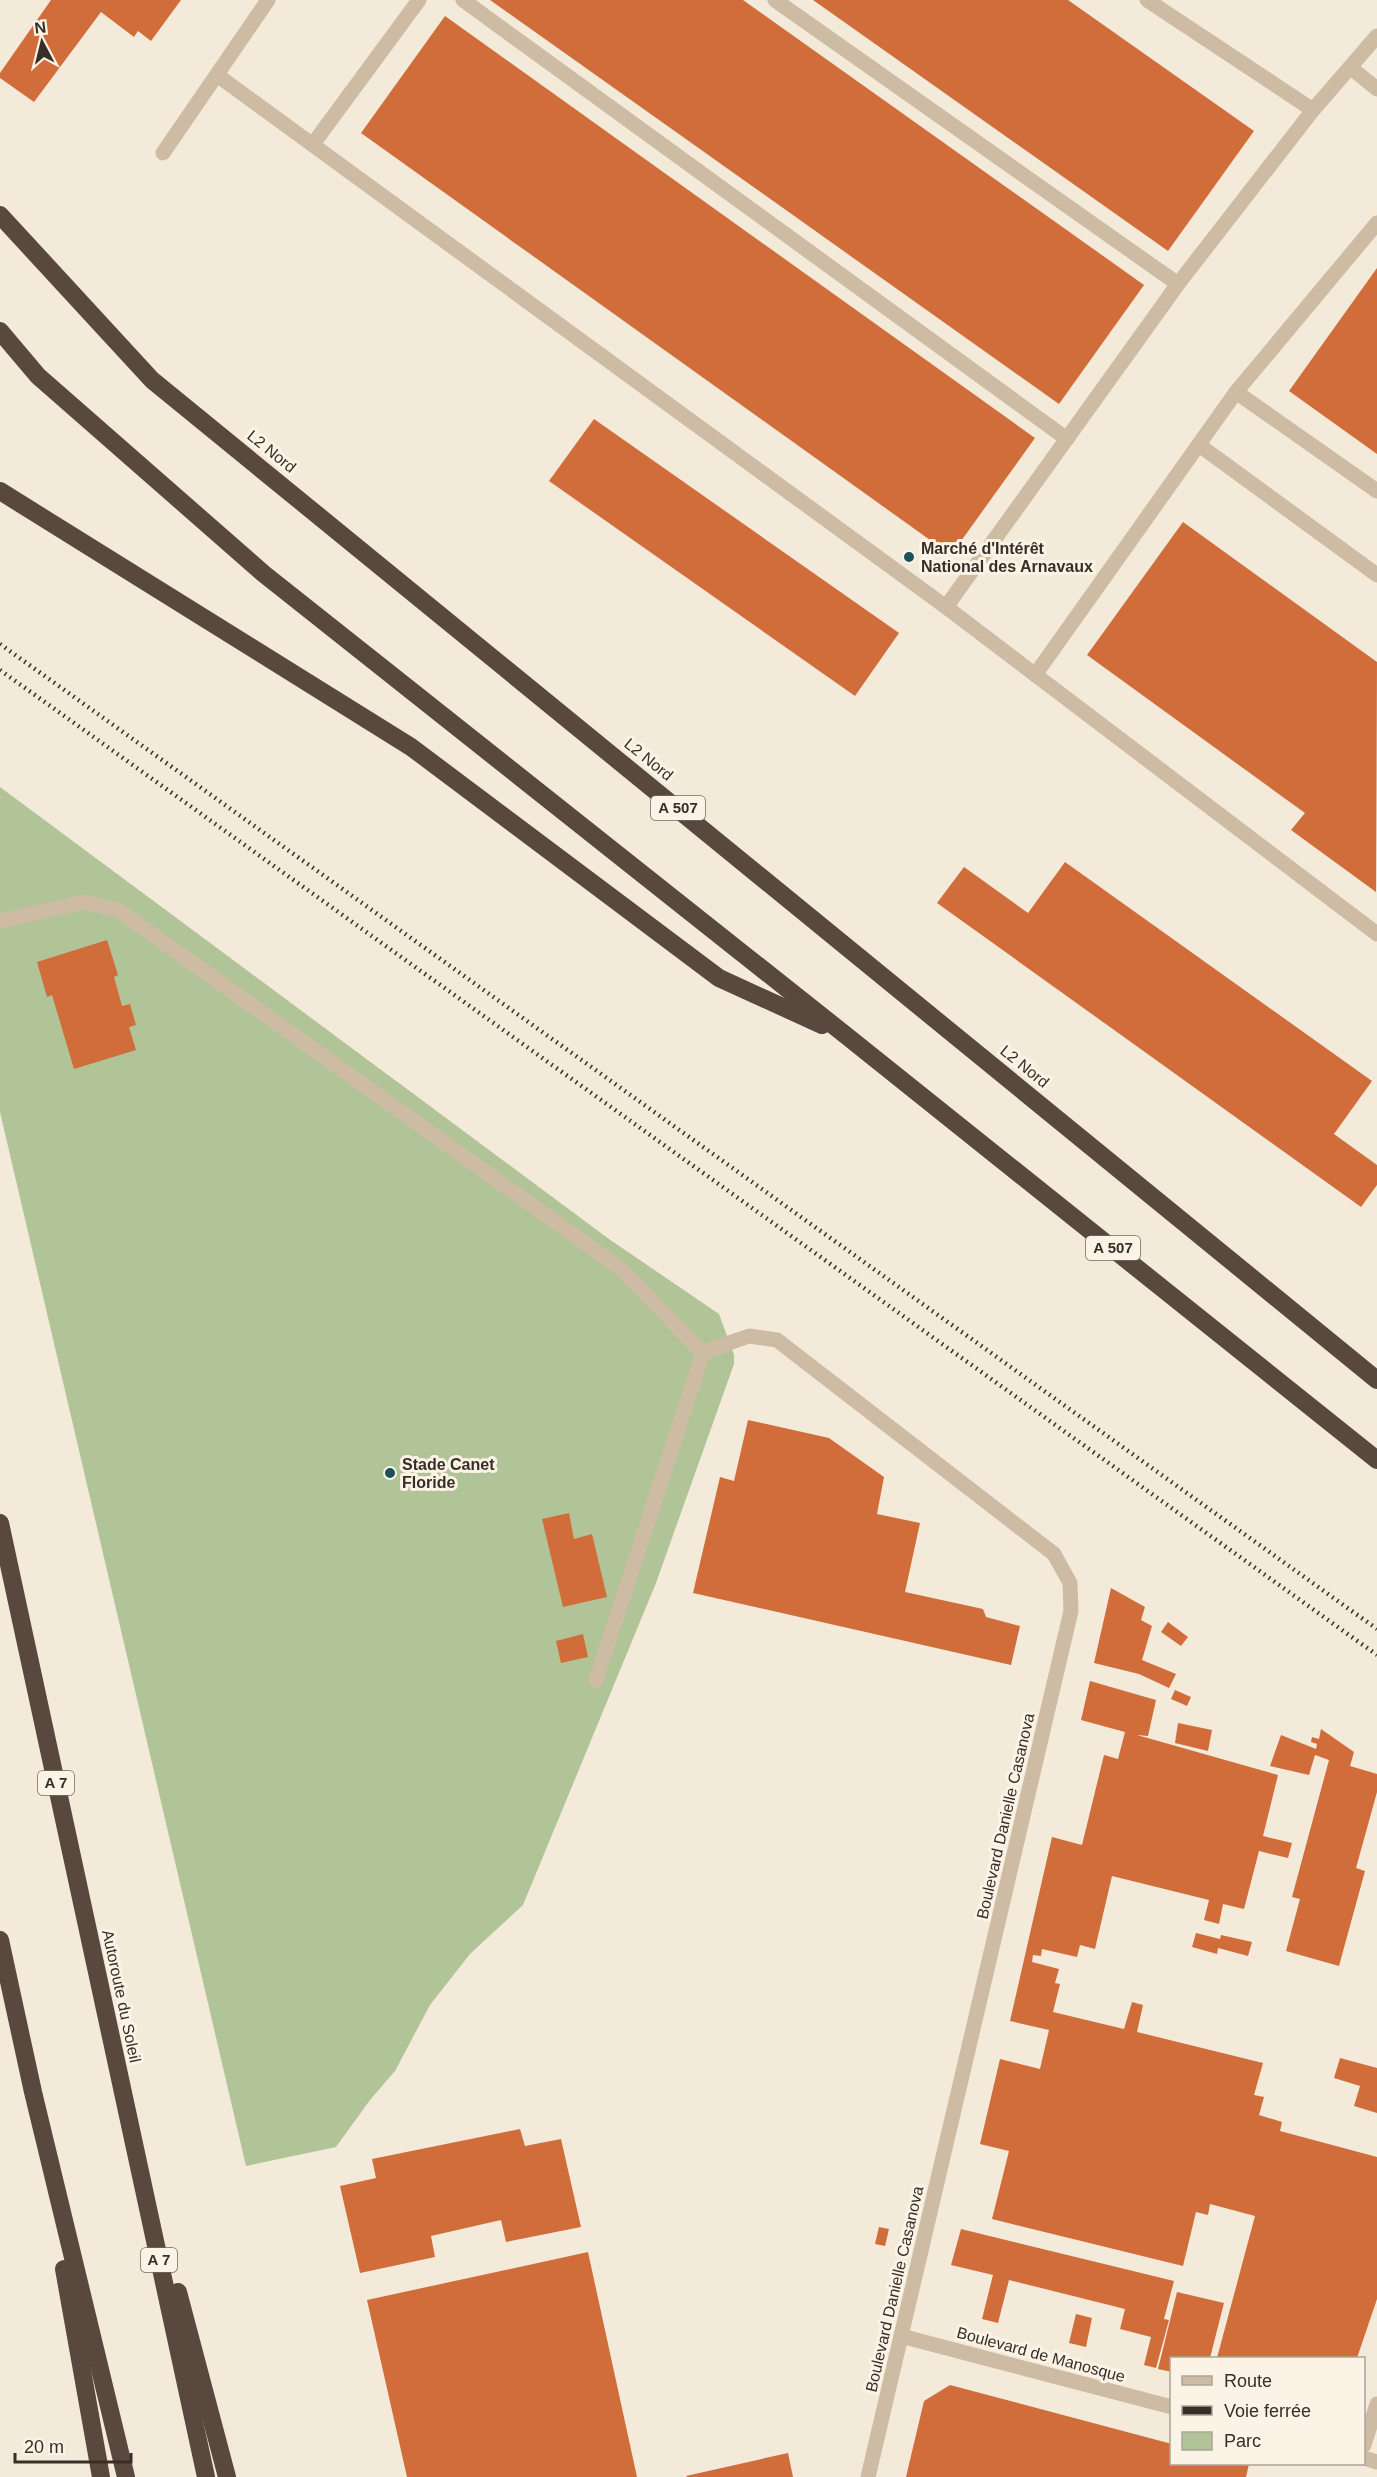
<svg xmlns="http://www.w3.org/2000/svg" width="1377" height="2477" viewBox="0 0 1377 2477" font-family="Helvetica,sans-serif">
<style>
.green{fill:#b1c498}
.building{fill:#d06d3b}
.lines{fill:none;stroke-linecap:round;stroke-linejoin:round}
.service{stroke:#cdbba4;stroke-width:15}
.minor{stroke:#cdbba4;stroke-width:15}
.motorway{stroke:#59483d;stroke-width:18}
.rail{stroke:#382e27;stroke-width:4.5;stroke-dasharray:1.5 4.5;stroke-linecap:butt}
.poi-dot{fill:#18525d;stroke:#fbf3e6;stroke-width:2}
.labels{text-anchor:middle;stroke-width:6;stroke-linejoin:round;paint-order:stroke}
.shield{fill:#fbf3e6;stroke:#726960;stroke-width:1.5}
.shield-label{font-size:15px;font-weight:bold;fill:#382e27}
.street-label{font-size:16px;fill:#382e27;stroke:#fbf3e6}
.poi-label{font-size:16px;font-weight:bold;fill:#382e27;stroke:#fbf3e6;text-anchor:start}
</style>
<rect width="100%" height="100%" fill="#f4ead9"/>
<polygon class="green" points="0,787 609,1239 719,1314 734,1355 734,1364 656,1583 523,1905 470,1954 430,2005 395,2071 370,2100 336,2147 246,2166 0,1112"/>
<g class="building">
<polygon points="51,0 181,0 151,41 138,31 134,37 101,12 34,102 0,78 0,73"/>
<polygon points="490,0 743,0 1144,285 1059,404"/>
<polygon points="813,0 1068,0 1254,131 1168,251"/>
<polygon points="445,16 1035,438 951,555 361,133"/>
<polygon points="1377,268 1377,454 1289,391"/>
<polygon points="594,419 899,633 855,696 549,481"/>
<polygon points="1183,522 1377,662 1376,892 1291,830 1305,813 1087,655"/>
<polygon points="1065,862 1372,1081 1334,1134 1377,1165 1377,1185 1361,1207 937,903 964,867 1028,913"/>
<polygon points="107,940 118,975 114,977 122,1006 130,1004 136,1025 129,1027 136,1050 74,1069 52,995 47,997 37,962"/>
<polygon points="748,1420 829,1438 884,1477 877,1514 920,1523 905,1592 983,1609 986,1617 1020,1626 1011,1665 693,1593 720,1477 734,1481"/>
<polygon points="569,1513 574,1539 592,1534 607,1597 563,1607 542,1519"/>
<polygon points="1111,1588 1145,1607 1141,1620 1152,1626 1142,1660 1176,1674 1169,1688 1139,1674 1094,1663"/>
<polygon points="1168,1622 1188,1637 1181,1646 1161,1632"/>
<polygon points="583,1634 588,1657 561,1663 556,1641"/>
<polygon points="1090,1681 1156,1700 1148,1736 1137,1735 1278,1775 1263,1836 1292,1843 1288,1858 1259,1851 1244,1909 1223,1904 1219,1924 1204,1920 1209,1900 1112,1876 1095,1949 1080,1945 1077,1957 1042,1949 1041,1956 1033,1955 1032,1962 1059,1969 1055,1983 1060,1984 1053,2012 1124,2029 1132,2002 1143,2005 1137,2032 1263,2063 1254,2095 1264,2097 1259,2115 1282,2122 1280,2131 1377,2157 1377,2299 1357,2358 1217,2358 1255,2216 1210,2204 1208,2215 1196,2212 1183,2266 992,2219 1009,2151 980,2144 1000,2059 1040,2069 1049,2030 1010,2021 1052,1837 1082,1845 1104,1755 1118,1759 1125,1732 1081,1720"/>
<polygon points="1175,1690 1191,1697 1187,1706 1171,1699"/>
<polygon points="1178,1723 1212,1730 1208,1751 1175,1743"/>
<polygon points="1321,1729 1354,1752 1350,1766 1377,1774 1377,1792 1356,1868 1365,1871 1339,1966 1286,1951 1300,1899 1292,1897 1329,1760 1315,1755 1309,1775 1270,1766 1281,1735 1316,1749 1317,1744 1311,1742 1312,1737 1319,1739"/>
<polygon points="1196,1933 1220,1939 1221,1935 1252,1942 1248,1956 1218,1948 1217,1954 1192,1947"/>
<polygon points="1340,2058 1377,2068 1377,2113 1354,2106 1360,2086 1334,2078"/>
<polygon points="520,2129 525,2146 561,2139 581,2227 506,2242 501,2220 431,2236 435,2257 360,2273 340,2186 376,2178 372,2159"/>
<polygon points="879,2227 889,2229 885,2246 875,2244"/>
<polygon points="961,2229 1174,2281 1164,2319 1169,2320 1156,2368 1144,2365 1151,2337 1120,2329 1125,2309 1009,2280 998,2323 982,2319 993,2275 951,2265"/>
<polygon points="588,2252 637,2477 407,2477 367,2300"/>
<polygon points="1177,2292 1224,2303 1210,2358 1172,2358 1172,2372 1158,2369"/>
<polygon points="1076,2314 1092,2318 1086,2347 1069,2343"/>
<polygon points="950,2385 1172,2444 1172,2464 1249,2464 1246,2477 906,2477 924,2401"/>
<polygon points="788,2453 793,2477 687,2477 686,2476"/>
</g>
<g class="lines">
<g class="service">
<polyline points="463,0 1067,439"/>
<polyline points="775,0 1178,284"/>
<polyline points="1147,0 1313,110"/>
<polyline points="1351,68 1377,89"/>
<polyline points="217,75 946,607 1178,284 1313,110 1377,36"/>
<polyline points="313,144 419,0"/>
<polyline points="163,153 268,0"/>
<polyline points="1377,223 1236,392 1377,491"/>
<polyline points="1199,445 1377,575"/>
<polyline points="946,607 1377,934"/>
<polyline points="1035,675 1236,392"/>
<polyline points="0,921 85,902 118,910 620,1268 703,1353 729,1343"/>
<polyline points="596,1680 703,1353"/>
</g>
<g class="minor">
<polyline points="729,1343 749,1336 777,1340 1054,1554 1070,1583 1071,1611 868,2477"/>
<polyline points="901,2336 1172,2407"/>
<polyline points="1364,2445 1377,2404"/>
<polyline points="1364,2458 1377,2462"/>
</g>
<g class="motorway">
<polyline points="0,215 152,380 1377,1380"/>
<polyline points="0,331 38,376 264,574 848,1037 1377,1460"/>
<polyline points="0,491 411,747 719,978 822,1025"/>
<polyline points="0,1523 206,2477"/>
<polyline points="0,1940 33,2092 126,2477"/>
<polyline points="64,2269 101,2477"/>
<polyline points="178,2292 227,2477"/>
</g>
<g class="rail">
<polyline points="0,644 1377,1629"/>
<polyline points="0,670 1377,1655"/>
</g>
</g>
<g class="poi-dot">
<circle cx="909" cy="557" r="6"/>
<circle cx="390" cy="1473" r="6"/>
</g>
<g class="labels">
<g class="shield">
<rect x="651" y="796" width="54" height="24" rx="4.5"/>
<rect x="1086" y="1236" width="54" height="24" rx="4.5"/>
<rect x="38" y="1771" width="36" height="24" rx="4.5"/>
<rect x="141" y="2248" width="36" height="24" rx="4.5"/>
</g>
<g class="shield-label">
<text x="678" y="813">A 507</text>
<text x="1113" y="1253">A 507</text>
<text x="56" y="1788">A 7</text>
<text x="159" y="2265">A 7</text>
</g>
<g class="street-label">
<text transform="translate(272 451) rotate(39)" y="6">L2 Nord</text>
<text transform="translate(649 759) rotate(39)" y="6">L2 Nord</text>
<text transform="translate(1025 1066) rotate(39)" y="6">L2 Nord</text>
<text transform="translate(1005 1816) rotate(-77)" y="6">Boulevard Danielle Casanova</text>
<text transform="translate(122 1996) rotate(78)" y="6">Autoroute du Soleil</text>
<text transform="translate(894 2289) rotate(-77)" y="6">Boulevard Danielle Casanova</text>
<text transform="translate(1041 2354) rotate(15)" y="6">Boulevard de Manosque</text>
</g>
<g class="poi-label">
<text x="921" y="554">Marché d'Intérêt<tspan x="921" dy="18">National des Arnavaux</tspan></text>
<text x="402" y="1470">Stade Canet<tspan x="402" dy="18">Floride</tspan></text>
</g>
</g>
<rect x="1170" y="2357" width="195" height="108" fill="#fbf3e6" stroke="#ada49a" stroke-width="1.5"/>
<rect x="1182" y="2376" width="30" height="9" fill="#cdbba4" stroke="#ada49a" stroke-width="1.5"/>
<text x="1224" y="2387" font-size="18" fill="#382e27">Route</text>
<rect x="1182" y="2406" width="30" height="9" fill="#382e27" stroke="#ada49a" stroke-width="1.5"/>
<text x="1224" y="2417" font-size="18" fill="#382e27">Voie ferrée</text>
<rect x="1182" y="2432" width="30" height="18" fill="#b1c498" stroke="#ada49a" stroke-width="1.5"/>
<text x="1224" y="2447" font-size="18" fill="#382e27">Parc</text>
<g transform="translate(42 42) rotate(353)" stroke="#fbf3e6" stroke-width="4.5" paint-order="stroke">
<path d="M0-4.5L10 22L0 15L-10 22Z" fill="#382e27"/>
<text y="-9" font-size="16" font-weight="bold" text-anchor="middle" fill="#382e27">N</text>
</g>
<path d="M15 2453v9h116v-9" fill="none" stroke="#382e27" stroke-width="3"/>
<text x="24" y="2453" font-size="18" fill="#382e27" stroke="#fbf3e6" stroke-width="4.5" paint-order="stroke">20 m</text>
</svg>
